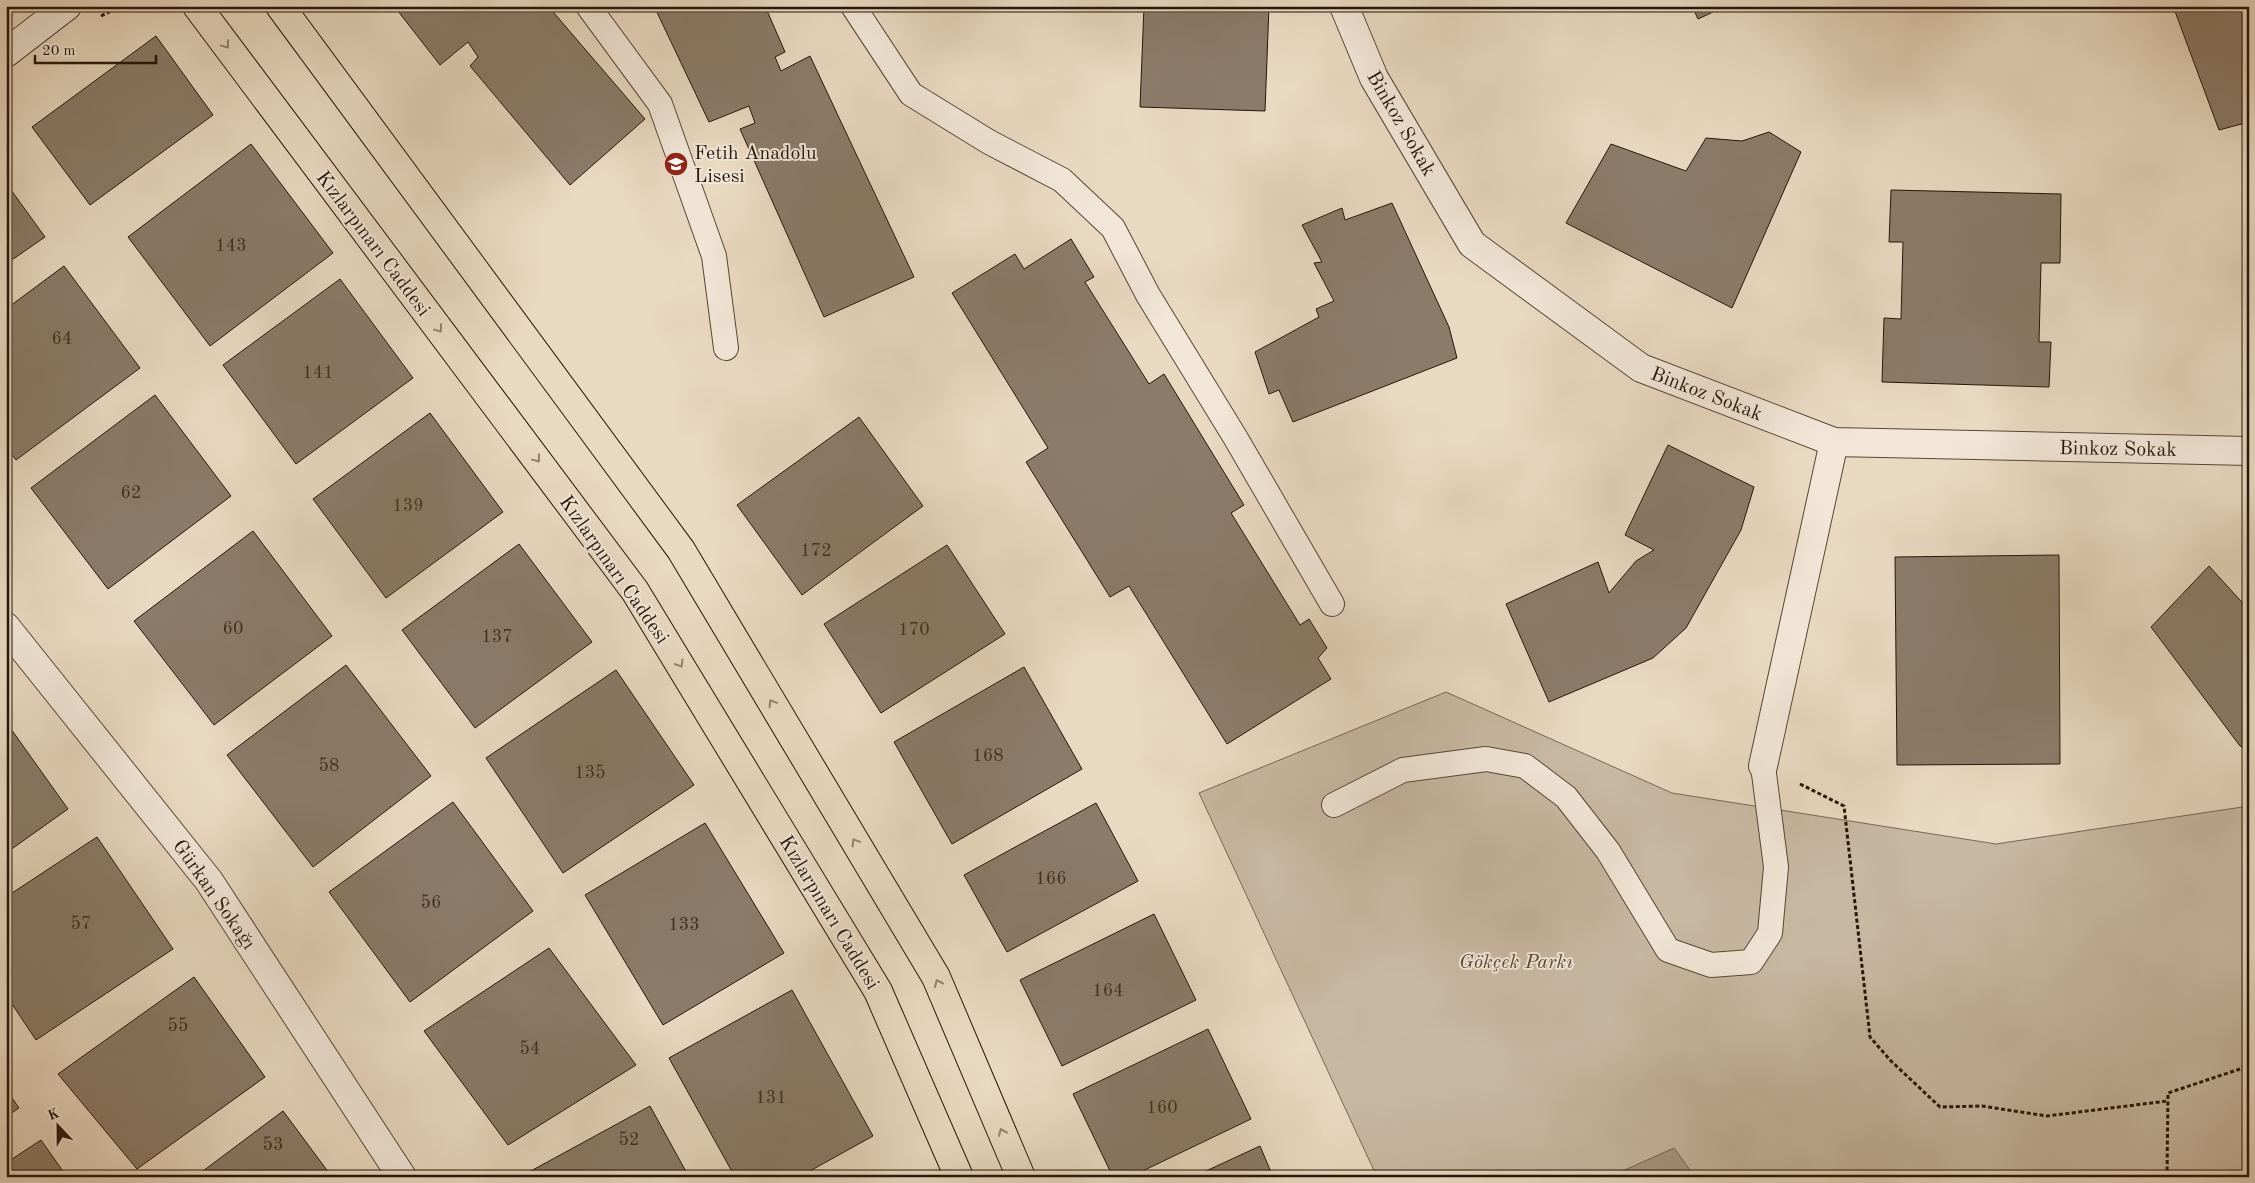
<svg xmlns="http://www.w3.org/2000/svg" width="2255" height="1183" viewBox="0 0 2255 1183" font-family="'Old Standard TT',serif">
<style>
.green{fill:#c8b8a2;stroke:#776756}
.water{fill:#a79782;stroke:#736352}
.building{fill:#8b7b69;stroke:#261609}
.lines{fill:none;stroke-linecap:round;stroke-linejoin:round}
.service-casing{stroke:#574737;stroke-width:26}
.minor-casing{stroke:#574737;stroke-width:30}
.primary-casing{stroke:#261609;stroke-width:30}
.path{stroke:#261609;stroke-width:3;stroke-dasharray:4 2.5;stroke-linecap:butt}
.service{stroke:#f1e6d7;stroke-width:24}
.minor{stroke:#f1e6d7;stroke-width:28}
.primary{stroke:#e9d9c1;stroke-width:28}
.oneway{stroke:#91816e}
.labels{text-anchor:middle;stroke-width:4;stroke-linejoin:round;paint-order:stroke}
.number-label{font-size:18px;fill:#3f2f21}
.street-label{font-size:20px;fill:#261609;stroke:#f1e6d7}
.poi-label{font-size:20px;fill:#261609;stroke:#f1e6d7;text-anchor:start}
.park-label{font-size:20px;font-style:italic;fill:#574737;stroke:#f1e6d7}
</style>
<rect width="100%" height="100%" fill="#e9d9c1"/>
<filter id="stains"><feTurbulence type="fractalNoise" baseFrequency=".004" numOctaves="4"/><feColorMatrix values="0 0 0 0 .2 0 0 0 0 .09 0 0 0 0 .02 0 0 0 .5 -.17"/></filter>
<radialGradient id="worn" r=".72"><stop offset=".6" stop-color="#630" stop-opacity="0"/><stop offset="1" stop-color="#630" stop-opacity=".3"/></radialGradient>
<polygon class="green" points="1446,692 1672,793 1996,844 2249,806 2249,1177 1377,1177 1199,793"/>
<polygon class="water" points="1674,1148 1695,1177 1609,1177"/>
<g class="building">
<polygon points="394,6 548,6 645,119 570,185 470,66 478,57 468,42 440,65"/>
<polygon points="654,6 765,6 785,52 775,57 781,71 810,56 914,277 824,317 740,129 755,123 749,106 709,122"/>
<polygon points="1144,6 1269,6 1265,111 1140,107"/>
<polygon points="1692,6 1726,6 1698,19"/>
<polygon points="2173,6 2249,6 2249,122 2219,130"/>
<polygon points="156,36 213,115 90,205 32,127"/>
<polygon points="1769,132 1801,152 1732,308 1566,223 1611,144 1686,171 1706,138 1742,141"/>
<polygon points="251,144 333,253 210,346 128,237"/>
<polygon points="6,183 45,237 6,264"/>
<polygon points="1891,190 2061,194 2060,263 2041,263 2039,342 2051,342 2049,387 1882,382 1884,318 1901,319 1903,242 1889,242"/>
<polygon points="1392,203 1449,327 1457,358 1293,422 1279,390 1269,394 1255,352 1319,317 1316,309 1334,301 1314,263 1322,262 1302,225 1342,208 1345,220"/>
<polygon points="1071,239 1094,277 1085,282 1149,384 1164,374 1244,505 1231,513 1300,625 1309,619 1327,648 1318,658 1331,679 1227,744 1129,586 1110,597 1026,462 1048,448 952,293 1015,254 1024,269"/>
<polygon points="64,266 140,368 16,460 6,447 6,309"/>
<polygon points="340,279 413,378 296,464 223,365"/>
<polygon points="2249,308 2249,376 2247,376"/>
<polygon points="155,395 231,496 108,589 31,488"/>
<polygon points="430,413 503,512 386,598 313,499"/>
<polygon points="859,417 923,506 802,595 737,505"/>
<polygon points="1668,445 1754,487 1741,530 1686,628 1653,658 1549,702 1506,604 1598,562 1609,593 1636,561 1654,550 1625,535"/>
<polygon points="253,531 332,636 214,725 134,621"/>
<polygon points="519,544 592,642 475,728 402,630"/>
<polygon points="947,545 1005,634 881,713 824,624"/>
<polygon points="2059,555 2060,764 1897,765 1895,557"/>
<polygon points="2209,566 2249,610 2249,749 2240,746 2151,627"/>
<polygon points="346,665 431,776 313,867 227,755"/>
<polygon points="1024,667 1082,769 952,844 894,742"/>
<polygon points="616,670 694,785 563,873 486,758"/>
<polygon points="6,722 68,809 6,853"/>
<polygon points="453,802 533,911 410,1002 329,892"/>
<polygon points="1096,803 1138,881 1007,952 964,875"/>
<polygon points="705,823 784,953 663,1025 585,895"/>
<polygon points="97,837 173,949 36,1040 6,995 6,897"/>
<polygon points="1154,914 1196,1000 1062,1066 1020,980"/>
<polygon points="549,948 636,1065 508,1145 424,1031"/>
<polygon points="194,977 265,1077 137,1169 58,1074"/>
<polygon points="792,990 873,1136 799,1177 735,1177 669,1058"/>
<polygon points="1208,1029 1251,1119 1130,1177 1113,1177 1073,1094"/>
<polygon points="6,1089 19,1108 6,1117"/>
<polygon points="650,1106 689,1177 532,1177 529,1172"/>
<polygon points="283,1111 332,1177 195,1177"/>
<polygon points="41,1140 67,1177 6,1177 6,1163"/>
<polygon points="1260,1146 1273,1177 1193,1177"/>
</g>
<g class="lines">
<g class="service-casing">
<g id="service">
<polyline points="588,6 660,104 714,256 726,348"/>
<polyline points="853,6 911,94 989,142 1062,180 1113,228 1148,295 1235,437 1332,604"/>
<polyline points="1334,805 1403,770 1486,759 1525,766 1566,797 1608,851 1668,950 1711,965 1751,962 1770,933 1776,867 1763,766"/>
</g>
</g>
<g class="minor-casing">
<g id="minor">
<polyline points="1344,6 1374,78 1472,244 1641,368 1834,442 2249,451"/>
<polyline points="6,53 67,6"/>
<polyline points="6,627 209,881 402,1177"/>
<polyline points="1763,766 1834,442"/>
</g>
</g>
<g class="primary-casing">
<g id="primary">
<polyline points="197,6 635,591 878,991 959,1177"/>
<polyline points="280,6 681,550 936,977 1021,1177"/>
</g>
</g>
<g class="path">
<polyline points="101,16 121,6"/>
<polyline points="1800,784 1844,806 1870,1037 1891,1061 1940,1107 1982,1106 2047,1116 2167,1101"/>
<polyline points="2167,1177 2168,1093 2249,1066"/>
</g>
<use href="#service" class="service"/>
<use href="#minor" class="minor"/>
<use href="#primary" class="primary"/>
</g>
<defs><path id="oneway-chevron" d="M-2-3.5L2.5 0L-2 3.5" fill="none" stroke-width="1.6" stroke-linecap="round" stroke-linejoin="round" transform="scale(1.25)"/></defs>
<g class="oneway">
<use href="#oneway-chevron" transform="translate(226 45) rotate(53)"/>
<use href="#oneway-chevron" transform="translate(439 329) rotate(53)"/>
<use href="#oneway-chevron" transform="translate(537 459) rotate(53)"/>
<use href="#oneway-chevron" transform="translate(680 664) rotate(59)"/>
<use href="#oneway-chevron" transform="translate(772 703) rotate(-121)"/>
<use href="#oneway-chevron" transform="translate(855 842) rotate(-121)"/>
<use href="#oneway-chevron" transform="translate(938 983) rotate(-114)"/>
<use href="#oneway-chevron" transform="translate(1002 1132) rotate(-113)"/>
</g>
<defs>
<g id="school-disc" transform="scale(1.25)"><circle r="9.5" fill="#8f2418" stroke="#f1e6d7"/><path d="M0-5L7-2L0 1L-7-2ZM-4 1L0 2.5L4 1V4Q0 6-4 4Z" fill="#fff"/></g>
</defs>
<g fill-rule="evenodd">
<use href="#school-disc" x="676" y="164"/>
</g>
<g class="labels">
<g class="number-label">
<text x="231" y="251">143</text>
<text x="62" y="344">64</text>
<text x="318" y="378">141</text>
<text x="131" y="498">62</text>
<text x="408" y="511">139</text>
<text x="816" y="556">172</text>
<text x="233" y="634">60</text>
<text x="914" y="635">170</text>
<text x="497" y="642">137</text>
<text x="988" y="761">168</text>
<text x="329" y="771">58</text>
<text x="590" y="778">135</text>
<text x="1051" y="884">166</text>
<text x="431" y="908">56</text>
<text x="81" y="929">57</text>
<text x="684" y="930">133</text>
<text x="1108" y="996">164</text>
<text x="178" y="1031">55</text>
<text x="530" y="1054">54</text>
<text x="771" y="1103">131</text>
<text x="1162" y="1113">160</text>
<text x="629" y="1145">52</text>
<text x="273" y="1150">53</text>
</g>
<g class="street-label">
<text transform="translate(1402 123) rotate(60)" y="7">Binkoz Sokak</text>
<text transform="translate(374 243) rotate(53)" y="7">Kızlarpınarı Caddesi</text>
<text transform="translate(1707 393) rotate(21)" y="7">Binkoz Sokak</text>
<text transform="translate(2118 448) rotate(1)" y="7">Binkoz Sokak</text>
<text transform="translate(615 569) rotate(55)" y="7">Kızlarpınarı Caddesi</text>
<text transform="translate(215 894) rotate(55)" y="7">Gürkan Sokağı</text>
<text transform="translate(830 912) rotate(59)" y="7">Kızlarpınarı Caddesi</text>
</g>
<g class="poi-label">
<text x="694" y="159">Fetih Anadolu<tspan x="694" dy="23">Lisesi</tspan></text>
</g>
<g class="park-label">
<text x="1516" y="968">Gökçek Parkı</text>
</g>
</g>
<rect width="2255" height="1183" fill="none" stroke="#e9d9c1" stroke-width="25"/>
<rect x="8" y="8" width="2240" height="1168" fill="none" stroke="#261609" stroke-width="2.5"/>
<rect x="12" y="12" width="2230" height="1158" fill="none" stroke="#261609"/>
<g transform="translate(58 1126) rotate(338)" stroke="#f1e6d7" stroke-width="4" paint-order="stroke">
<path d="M0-4L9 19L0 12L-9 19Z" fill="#261609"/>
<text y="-8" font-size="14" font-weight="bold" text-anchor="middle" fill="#261609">K</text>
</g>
<path d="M35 55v8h121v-8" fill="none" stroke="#261609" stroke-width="2.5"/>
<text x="42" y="55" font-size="15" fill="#261609" stroke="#f1e6d7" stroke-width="4" paint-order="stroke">20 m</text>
<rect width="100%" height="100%" filter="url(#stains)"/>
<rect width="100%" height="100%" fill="url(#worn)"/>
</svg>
